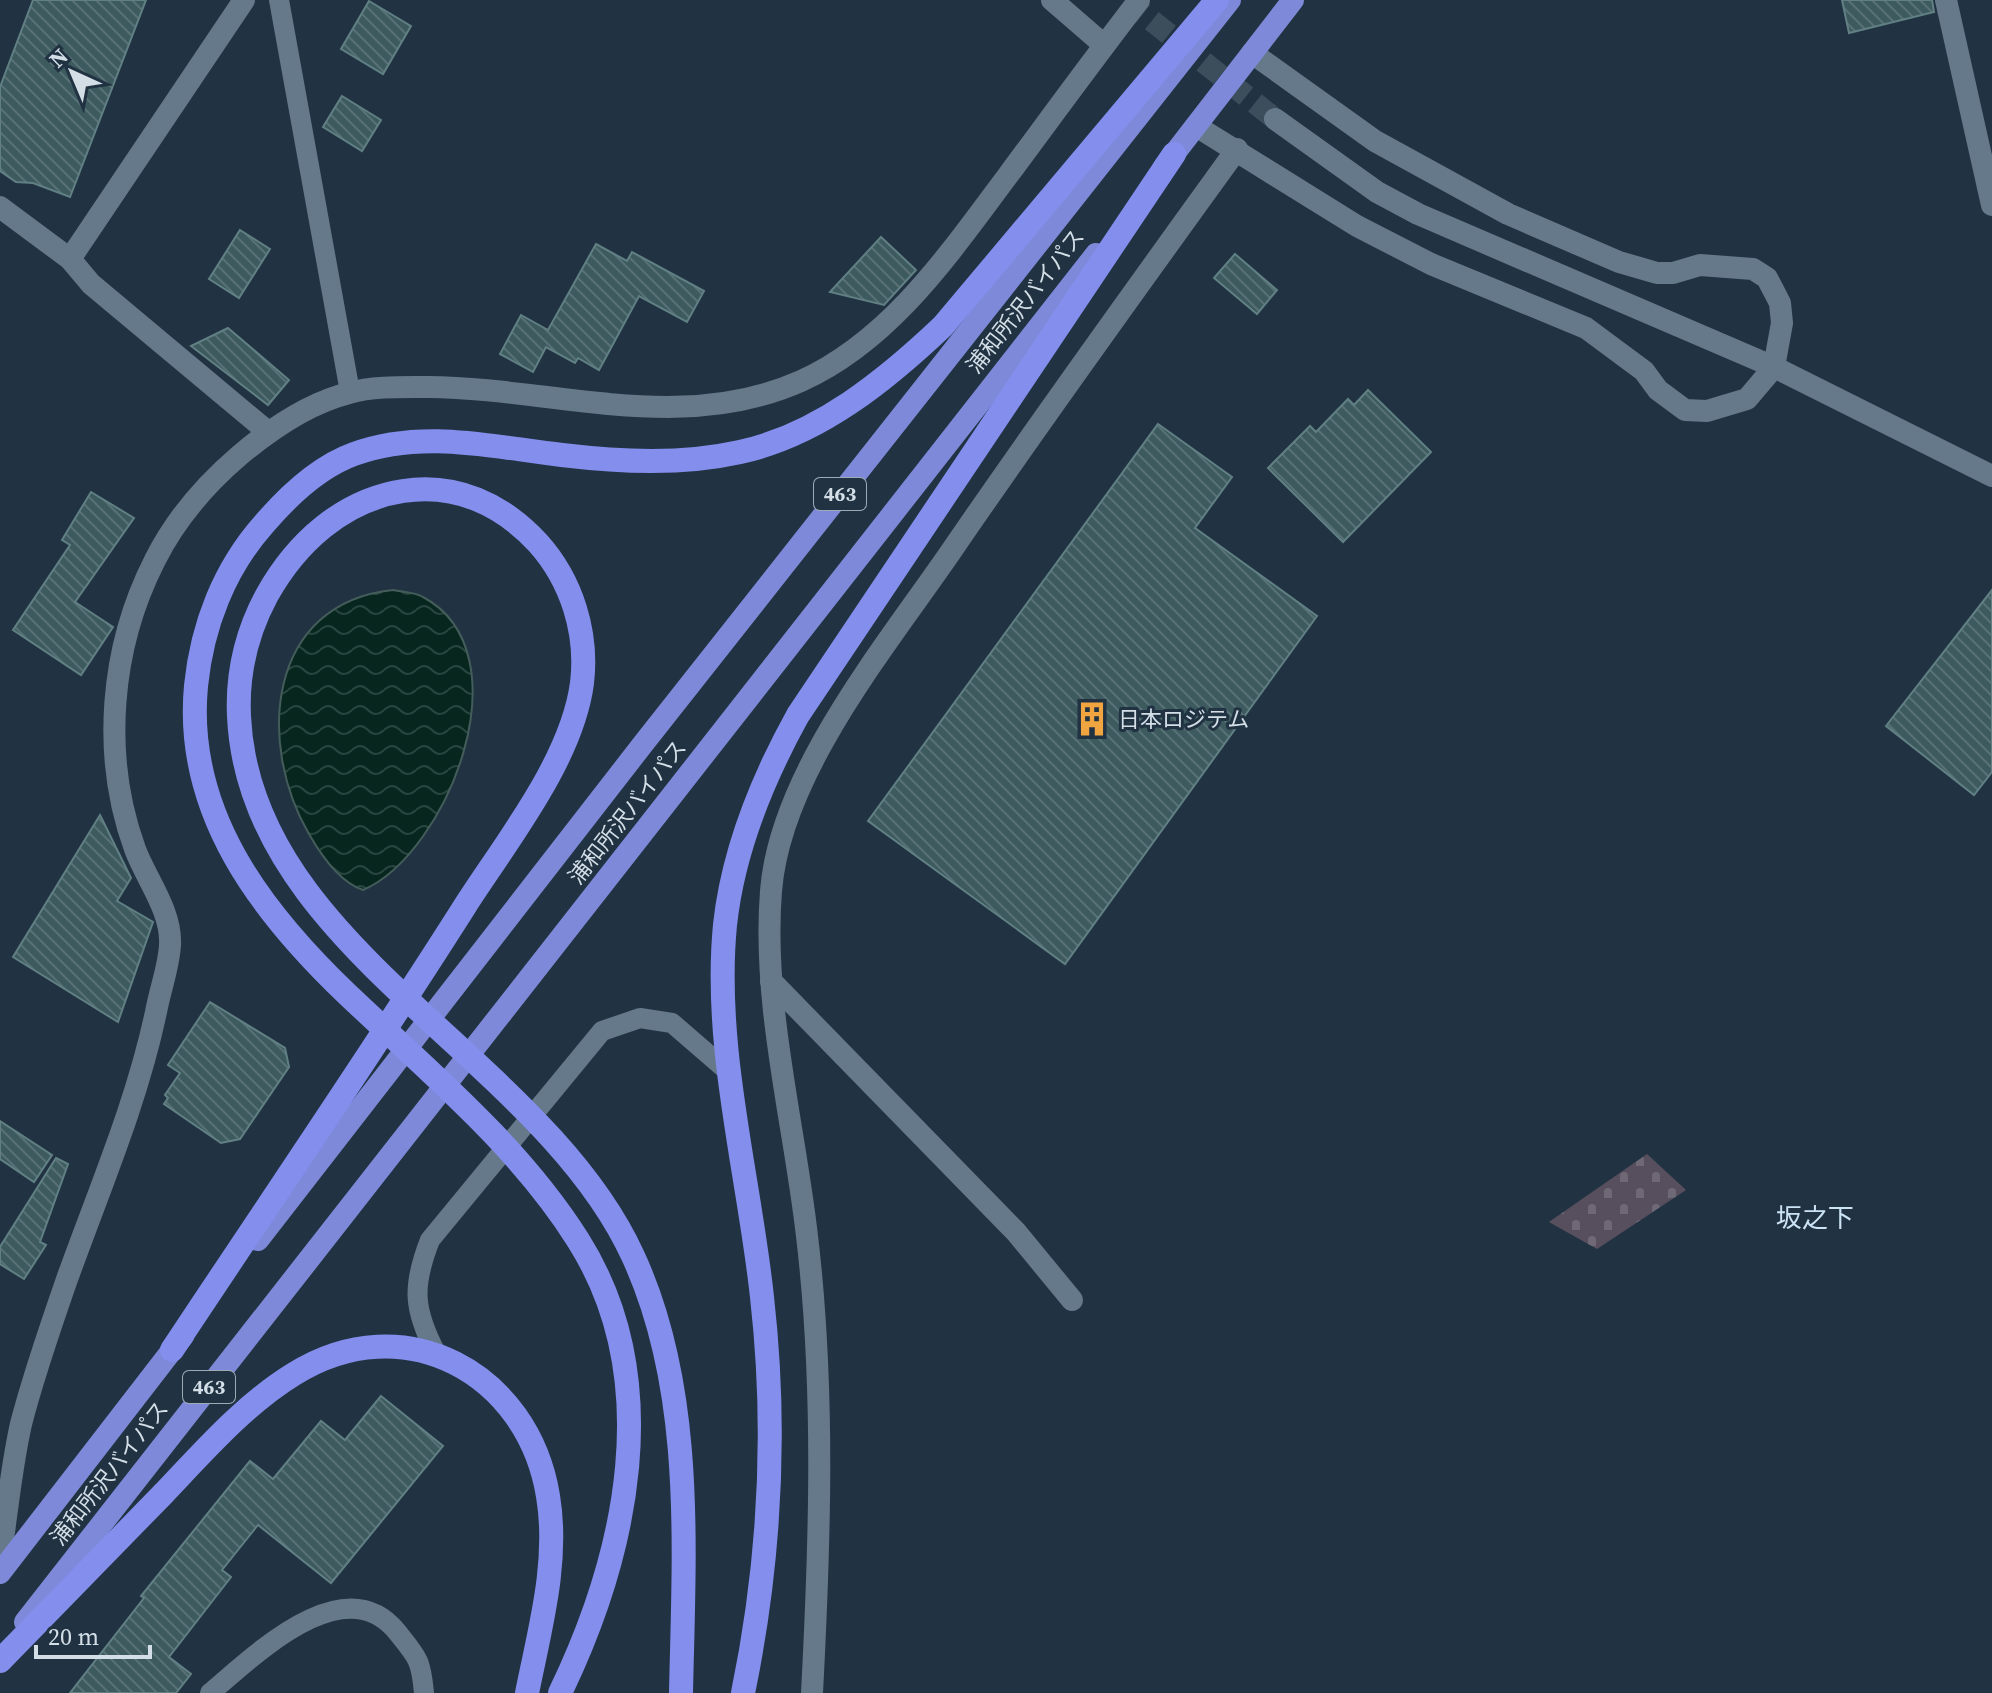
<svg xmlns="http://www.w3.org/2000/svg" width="1992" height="1693" viewBox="0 0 1992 1693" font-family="'Source Serif 4','Noto Sans JP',serif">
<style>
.cemetery{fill:url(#cemetery-stones)}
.water{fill:url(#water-waves);stroke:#445d5a;stroke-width:2}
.building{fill:url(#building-back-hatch);stroke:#618084;stroke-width:2}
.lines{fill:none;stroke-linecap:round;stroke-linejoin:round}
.minor-tunnel{stroke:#3c4d5b;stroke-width:22;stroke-dasharray:22 11;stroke-linecap:butt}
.service{stroke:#65798a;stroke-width:20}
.minor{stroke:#65798a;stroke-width:22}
.trunk{stroke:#7e8ad9;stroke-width:22}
.motorway{stroke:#848eed;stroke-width:24}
.labels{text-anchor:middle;stroke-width:6;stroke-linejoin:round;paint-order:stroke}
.shield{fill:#213342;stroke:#9eabb6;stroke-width:2}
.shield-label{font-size:20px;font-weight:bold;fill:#d3dee7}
.street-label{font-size:22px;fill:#d3dee7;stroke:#213342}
.poi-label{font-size:22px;fill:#d3dee7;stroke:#213342;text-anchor:start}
.quarter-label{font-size:26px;fill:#cce3f6;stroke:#213342}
</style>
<defs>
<pattern id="cemetery-stones" width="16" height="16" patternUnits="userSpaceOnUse" patternTransform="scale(2)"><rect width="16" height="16" fill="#584f5e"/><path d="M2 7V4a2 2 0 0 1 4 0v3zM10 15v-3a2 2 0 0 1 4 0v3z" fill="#6f6875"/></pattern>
<pattern id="water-waves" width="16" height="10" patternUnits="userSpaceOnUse" patternTransform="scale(2)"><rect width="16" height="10" fill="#06261e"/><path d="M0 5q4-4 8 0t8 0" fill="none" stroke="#29453f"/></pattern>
<pattern id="building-back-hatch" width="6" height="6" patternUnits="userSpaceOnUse" patternTransform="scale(2)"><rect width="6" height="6" fill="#3d5a5f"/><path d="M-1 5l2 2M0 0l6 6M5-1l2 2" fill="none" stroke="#587176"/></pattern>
</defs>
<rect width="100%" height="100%" fill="#213342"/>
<polygon class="cemetery" points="1647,1154 1686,1190 1597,1249 1549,1222"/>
<path class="water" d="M393 590C402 592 415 592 423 597 527 653 448 853 363 890 339 882 321 855 309 834 256 743 267 603 393 590Z"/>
<g class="building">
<polygon points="33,0 146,0 70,197 33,183 16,182 0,171 0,87"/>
<polygon points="1842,0 1932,0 1934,12 1849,33"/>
<polygon points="369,1 411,26 383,74 341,49"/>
<polygon points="342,96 381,120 362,151 323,127"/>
<polygon points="240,230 270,249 239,298 209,279"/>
<polygon points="881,237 916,270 884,305 830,292"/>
<polygon points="596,244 627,261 632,252 704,291 687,322 639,296 599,370 578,358 575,363 546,347 533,372 500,354 521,315 548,330"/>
<polygon points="1235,254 1277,290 1257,314 1214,278"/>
<polygon points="228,328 289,380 268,405 191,346"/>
<polygon points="1368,390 1431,452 1343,542 1268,468 1310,426 1316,432 1348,399 1354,405"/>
<polygon points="1158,424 1232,477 1195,528 1317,616 1065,964 868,821"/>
<polygon points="91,492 134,518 75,602 113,627 81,675 13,630 70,545 62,540"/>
<polygon points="1992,590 1992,772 1974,795 1886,726"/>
<polygon points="100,815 131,878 117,901 153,922 118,1022 13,957"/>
<polygon points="210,1002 285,1048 289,1067 240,1139 221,1143 164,1104 168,1098 165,1095 180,1073 168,1065"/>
<polygon points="0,1121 52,1155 34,1182 0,1159"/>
<polygon points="56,1158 68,1164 40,1242 46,1245 24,1279 0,1264 0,1247"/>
<polygon points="381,1396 443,1446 331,1583 258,1525 222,1570 231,1577 169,1657 191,1674 176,1693 70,1693 144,1598 141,1596 250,1461 273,1479 321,1421 345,1440"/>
</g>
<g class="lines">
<polyline class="minor-tunnel" points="1126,0 1275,119"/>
<g class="service">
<polyline points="279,0 350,392"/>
<path d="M436 1353C413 1309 412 1286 430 1240L602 1031 640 1018 672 1023 731 1074"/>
<path d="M210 1693C255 1655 345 1566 398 1633 418 1658 421 1660 424 1693"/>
</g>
<g class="minor">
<polyline points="1052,0 1104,45"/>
<polyline points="1946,0 1992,205"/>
<polyline points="1275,119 1377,192 1418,214 1774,367 1992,476"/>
<polyline points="1196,126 1357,226 1431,264 1586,328 1644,371 1658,390 1685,410 1707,411 1747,399 1774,367 1782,323 1780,303 1767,278 1753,269 1700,265 1673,273 1657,273 1619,262 1508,214 1375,141 1252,53"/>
<polyline points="0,207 70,259 91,284 268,432"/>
<polyline points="70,259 244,0"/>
<polyline points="771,981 1016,1232 1072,1300"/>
<path d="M0 1560C7 1515 11 1468 21 1424 33 1377 50 1328 66 1282 98 1192 136 1106 156 1012 160 990 169 966 170 945 172 911 146 879 135 849 101 756 110 648 155 560 175 520 206 484 240 455 271 429 309 403 349 393 373 386 403 387 428 387 554 388 680 435 801 381 892 340 951 251 1009 174 1052 116 1095 57 1139 0"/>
<path d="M812 1693C820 1541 825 1387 807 1236 794 1122 762 1005 771 891 780 773 887 645 952 550 1045 414 1141 282 1237 149"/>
</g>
<g class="trunk">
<polyline points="1164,167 1293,0"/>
<polyline points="258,1240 643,744 1230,0"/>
<polyline points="0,1573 183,1336"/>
<polyline points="25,1622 1096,254"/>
</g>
<g class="motorway">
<path d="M172 1350C270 1202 370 1056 465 906 506 842 572 760 582 683 588 633 572 581 538 543 502 504 456 483 403 491 343 500 296 543 267 595 247 632 237 674 239 716 249 948 541 1055 633 1256 695 1390 684 1549 681 1693"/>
<path d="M0 1661C55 1604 110 1548 165 1492 204 1451 245 1404 294 1374 404 1305 528 1373 548 1496 559 1562 540 1628 527 1693"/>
<path d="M560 1693C627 1554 666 1379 578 1240 518 1145 429 1072 348 995 262 913 184 813 196 686 202 626 224 569 264 524 288 496 318 467 354 454 423 429 492 447 562 455 621 462 682 465 740 452 819 435 886 380 943 326L1217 0"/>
<path d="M743 1693C770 1562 777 1429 762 1297 749 1175 713 1048 725 925 733 850 762 780 798 715L1174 154"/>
</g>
</g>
<defs>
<g id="building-bare" transform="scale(2.76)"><path d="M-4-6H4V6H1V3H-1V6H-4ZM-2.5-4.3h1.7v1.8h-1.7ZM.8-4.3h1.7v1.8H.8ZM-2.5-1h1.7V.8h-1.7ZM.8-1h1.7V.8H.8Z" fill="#f1a540" stroke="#213342" stroke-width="2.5" paint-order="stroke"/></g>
</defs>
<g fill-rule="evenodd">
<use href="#building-bare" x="1092" y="719"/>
</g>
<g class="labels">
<g class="shield">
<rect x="814" y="478" width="52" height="32" rx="6"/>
<rect x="183" y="1371" width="52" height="32" rx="6"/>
</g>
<g class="shield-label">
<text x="840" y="501">463</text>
<text x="209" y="1394">463</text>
</g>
<g class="street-label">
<text transform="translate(1025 301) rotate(-52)" y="8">浦和所沢バイパス</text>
<text transform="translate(627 812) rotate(-52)" y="8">浦和所沢バイパス</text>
<text transform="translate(109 1473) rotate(-52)" y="8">浦和所沢バイパス</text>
</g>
<g class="poi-label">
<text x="1118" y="727">日本ロジテム</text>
</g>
<g class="quarter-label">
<text x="1815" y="1227">坂之下</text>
</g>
</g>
<g transform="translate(72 72) rotate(316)" stroke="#213342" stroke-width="6" paint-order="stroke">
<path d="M0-6L14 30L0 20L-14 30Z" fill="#d3dee7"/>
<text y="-12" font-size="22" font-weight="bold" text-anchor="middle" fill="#d3dee7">N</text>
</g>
<path d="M36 1645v12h114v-12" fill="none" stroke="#d3dee7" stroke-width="4"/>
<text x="48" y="1645" font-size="24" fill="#d3dee7" stroke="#213342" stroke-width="6" paint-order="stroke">20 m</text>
</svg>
